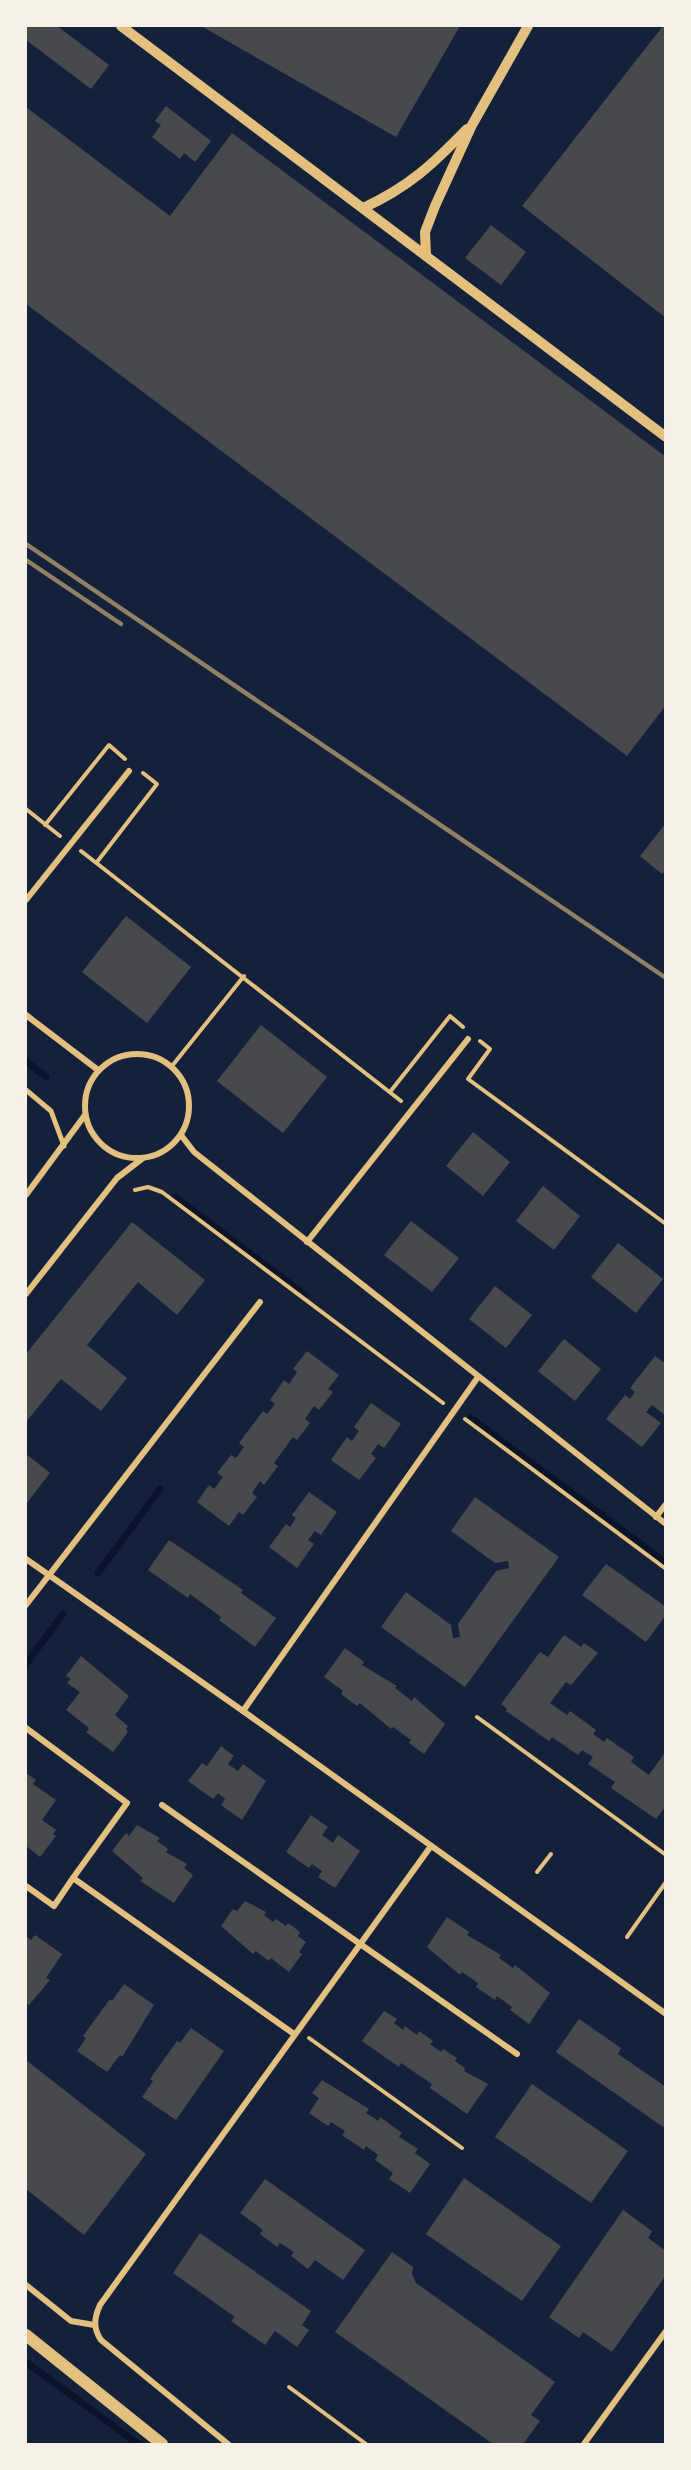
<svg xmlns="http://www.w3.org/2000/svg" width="691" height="2470" viewBox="0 0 691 2470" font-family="'Titillium Web',sans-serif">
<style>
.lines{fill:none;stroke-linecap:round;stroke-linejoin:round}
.stream{stroke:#0b132b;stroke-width:7}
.building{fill:#48494c}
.path{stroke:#e5c07b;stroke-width:4}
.pedestrian{stroke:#e5c07b;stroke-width:5}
.minor{stroke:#e5c07b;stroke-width:6}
.tertiary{stroke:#e5c07b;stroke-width:10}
.secondary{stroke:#e5c07b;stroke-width:12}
.rail{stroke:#918062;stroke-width:4.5}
</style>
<rect width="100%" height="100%" fill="#14213d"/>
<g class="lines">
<g class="stream">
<polyline points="26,1061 46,1077"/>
<polyline points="175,1197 305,1295"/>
<polyline points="471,1418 666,1563"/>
<polyline points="98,1573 160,1489"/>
<polyline points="26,1664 63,1614"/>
<polyline points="26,2362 138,2444"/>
</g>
</g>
<g class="building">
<polygon points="26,26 57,26 109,65 91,89 26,40"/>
<polygon points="201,26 460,26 396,137"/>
<polygon points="663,26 666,26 666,318 522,206"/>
<polygon points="166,106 211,141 195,162 184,153 180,159 152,137 161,125 155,121"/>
<polygon points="26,107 170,216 232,133 666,457 666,705 627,756 26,304"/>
<polygon points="491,225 526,252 501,285 465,258"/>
<polygon points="666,823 666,870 662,874 640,856"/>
<polygon points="126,916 191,967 147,1023 82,972"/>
<polygon points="261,1025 327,1077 283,1133 217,1081"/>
<polygon points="473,1132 510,1162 483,1196 446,1166"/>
<polygon points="543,1186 580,1216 554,1250 516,1221"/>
<polygon points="411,1221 459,1258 432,1292 384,1255"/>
<polygon points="132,1222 205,1280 177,1315 138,1282 87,1345 127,1378 101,1411 61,1379 26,1422 26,1354"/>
<polygon points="618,1243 663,1279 636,1313 591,1277"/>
<polygon points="495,1286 532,1315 506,1348 469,1319"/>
<polygon points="564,1339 601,1369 575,1401 538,1371"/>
<polygon points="307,1351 339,1375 328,1389 333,1392 319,1410 314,1406 305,1419 310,1423 297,1440 293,1437 274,1463 278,1466 264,1485 260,1481 252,1493 257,1497 243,1515 239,1512 229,1526 197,1502 209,1485 214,1489 223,1477 217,1473 231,1455 236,1458 244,1447 239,1443 263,1411 267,1414 275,1404 270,1400 284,1380 289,1384 297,1372 293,1369"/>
<polygon points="655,1356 666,1364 666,1416 652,1405 646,1412 661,1423 642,1447 606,1419 625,1395 630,1399 635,1392 630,1388"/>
<polygon points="371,1403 401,1424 384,1448 378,1444 371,1454 376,1458 359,1480 331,1460 347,1437 352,1441 359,1431 354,1427"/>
<polygon points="26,1454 50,1473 26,1504"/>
<polygon points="309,1492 337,1512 321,1535 315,1531 308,1540 314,1544 297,1568 269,1547 286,1524 290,1527 296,1518 292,1515"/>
<polygon points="475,1497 559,1557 465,1687 381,1627 406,1592 451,1625 453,1638 460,1637 458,1624 496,1571 509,1568 508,1561 495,1563 451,1531"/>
<polygon points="169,1540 243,1590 241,1593 276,1618 255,1647 219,1620 221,1617 190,1594 188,1598 148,1570"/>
<polygon points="606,1564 666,1607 666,1615 646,1642 582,1595"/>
<polygon points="564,1635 581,1647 584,1643 598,1653 571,1685 566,1682 550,1703 567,1715 570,1711 596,1730 593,1734 604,1742 607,1738 634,1757 631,1762 649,1775 666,1751 666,1806 656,1819 611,1788 615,1782 588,1764 593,1757 582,1750 578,1755 552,1737 549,1741 506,1711 507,1709 501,1704 540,1652 548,1657"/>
<polygon points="345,1648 364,1662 362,1665 397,1686 395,1688 412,1701 414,1697 445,1724 424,1754 409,1743 411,1740 393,1727 391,1729 360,1703 357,1706 341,1694 343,1691 324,1677"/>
<polygon points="81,1656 129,1696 115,1715 128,1726 126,1729 128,1732 113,1752 86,1732 89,1728 66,1710 80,1692 67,1683 71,1679 66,1676"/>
<polygon points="221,1746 234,1756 228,1764 238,1771 243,1764 266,1781 242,1820 221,1805 225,1799 218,1793 213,1799 188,1781 202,1763 207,1766"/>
<polygon points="26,1773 36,1780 33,1784 56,1800 42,1820 56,1830 53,1834 56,1836 40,1857 26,1846"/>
<polygon points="311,1815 328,1827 322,1835 333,1843 338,1835 360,1851 335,1888 318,1877 322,1871 312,1864 309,1868 286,1852"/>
<polygon points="137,1825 160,1838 157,1841 168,1849 166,1852 187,1864 184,1868 193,1875 174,1903 140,1881 143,1878 112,1851 126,1833 129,1836"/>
<polygon points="245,1901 266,1912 264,1915 273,1922 276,1919 286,1926 288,1923 300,1932 298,1936 306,1942 299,1952 302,1954 289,1972 271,1958 269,1961 256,1951 253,1954 221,1926 233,1909 237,1911"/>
<polygon points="447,1917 469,1932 467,1935 501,1955 499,1958 513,1968 515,1965 550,1993 529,2024 510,2010 512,2007 497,1996 495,2000 476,1987 478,1983 462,1972 460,1975 427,1947"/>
<polygon points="35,1935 62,1954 46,1978 50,1980 29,2005 26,2003 26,1936 31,1940"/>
<polygon points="124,1984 154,2005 122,2057 120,2055 107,2072 77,2051 86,2038 83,2036 110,1999 112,2001"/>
<polygon points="384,2011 397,2019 394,2023 403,2030 405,2026 417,2035 419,2031 433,2041 430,2044 441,2052 443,2049 457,2058 455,2061 465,2068 464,2071 488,2084 467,2114 430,2088 432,2084 401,2063 399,2067 362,2041"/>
<polygon points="579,2019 621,2048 618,2054 666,2087 666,2129 556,2052"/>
<polygon points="191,2028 224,2051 176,2120 142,2097 153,2081 150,2079 177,2041 180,2043"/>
<polygon points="26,2060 146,2154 84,2235 26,2189"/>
<polygon points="322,2080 369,2109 366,2113 378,2121 380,2117 402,2133 399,2137 418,2149 415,2153 430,2164 410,2193 389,2179 393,2173 375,2160 378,2155 366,2146 364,2150 342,2135 345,2131 331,2122 328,2126 309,2113 319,2098 312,2093"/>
<polygon points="532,2084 628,2151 591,2203 495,2137"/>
<polygon points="464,2178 561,2246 522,2301 426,2234"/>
<polygon points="265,2179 365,2250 343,2280 315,2260 308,2269 291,2256 294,2252 280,2243 277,2247 260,2234 263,2230 240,2213"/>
<polygon points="623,2210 652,2231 648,2238 666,2251 666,2275 612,2352 583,2332 579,2338 549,2317"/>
<polygon points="200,2233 311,2311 302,2325 309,2330 297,2347 275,2331 265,2345 231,2321 235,2317 173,2273"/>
<polygon points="392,2252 413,2267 412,2274 416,2283 555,2382 531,2415 540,2421 523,2444 493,2444 335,2332"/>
</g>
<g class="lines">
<g class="path">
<polyline points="26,809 60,836"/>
<polyline points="45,825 109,745 125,759"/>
<polyline points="81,851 401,1101"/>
<polyline points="97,862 157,784 143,773"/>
<polyline points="480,1041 490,1049 468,1079 666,1224"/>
<polyline points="172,1066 244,976"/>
<polyline points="390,1092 450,1016 463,1027"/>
<polyline points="135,1190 148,1187 162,1192 443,1403"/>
<polyline points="465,1419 666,1569"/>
<polyline points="477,1717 666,1855"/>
<polyline points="537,1872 551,1854"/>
<polyline points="627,1937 666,1882"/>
<polyline points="309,2038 462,2148"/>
<polyline points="289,2387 366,2444"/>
</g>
<polyline class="pedestrian" points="26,1090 51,1111 64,1146"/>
<g class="minor">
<polyline points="26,900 129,771"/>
<polyline points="26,1015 98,1070"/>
<circle cx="137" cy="1106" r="52"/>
<polyline points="181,1135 194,1152 666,1524"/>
<polyline points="26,1195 85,1115"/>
<polyline points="307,1242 468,1039"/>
<polyline points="26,1294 117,1178 143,1158"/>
<polyline points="656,1517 666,1504"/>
<polyline points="26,1559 243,1711 666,2014"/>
<polyline points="26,1605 260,1302"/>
<polyline points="243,1711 478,1377"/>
<polyline points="26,1728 127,1803 73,1878 294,2034"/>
<polyline points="162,1805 517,2054"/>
<polyline points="26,1886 54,1906 73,1878"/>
<polyline points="26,2285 71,2321 94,2325"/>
<path d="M228 2444 101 2340C93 2328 94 2318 100 2305L431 1846"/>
<polyline points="584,2444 666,2331"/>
</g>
<g class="tertiary">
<polyline points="121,26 666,437"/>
<path d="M363 208C409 187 433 164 467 129"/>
<polyline points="426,256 425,232 435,206 472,125 528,26"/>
</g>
<polyline class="secondary" points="26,2335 162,2444"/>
<g class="rail">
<polyline points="26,544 666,978"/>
<polyline points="26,560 121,624"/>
</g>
</g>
<rect width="691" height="2470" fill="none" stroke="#f6f1e7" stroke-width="54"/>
</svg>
